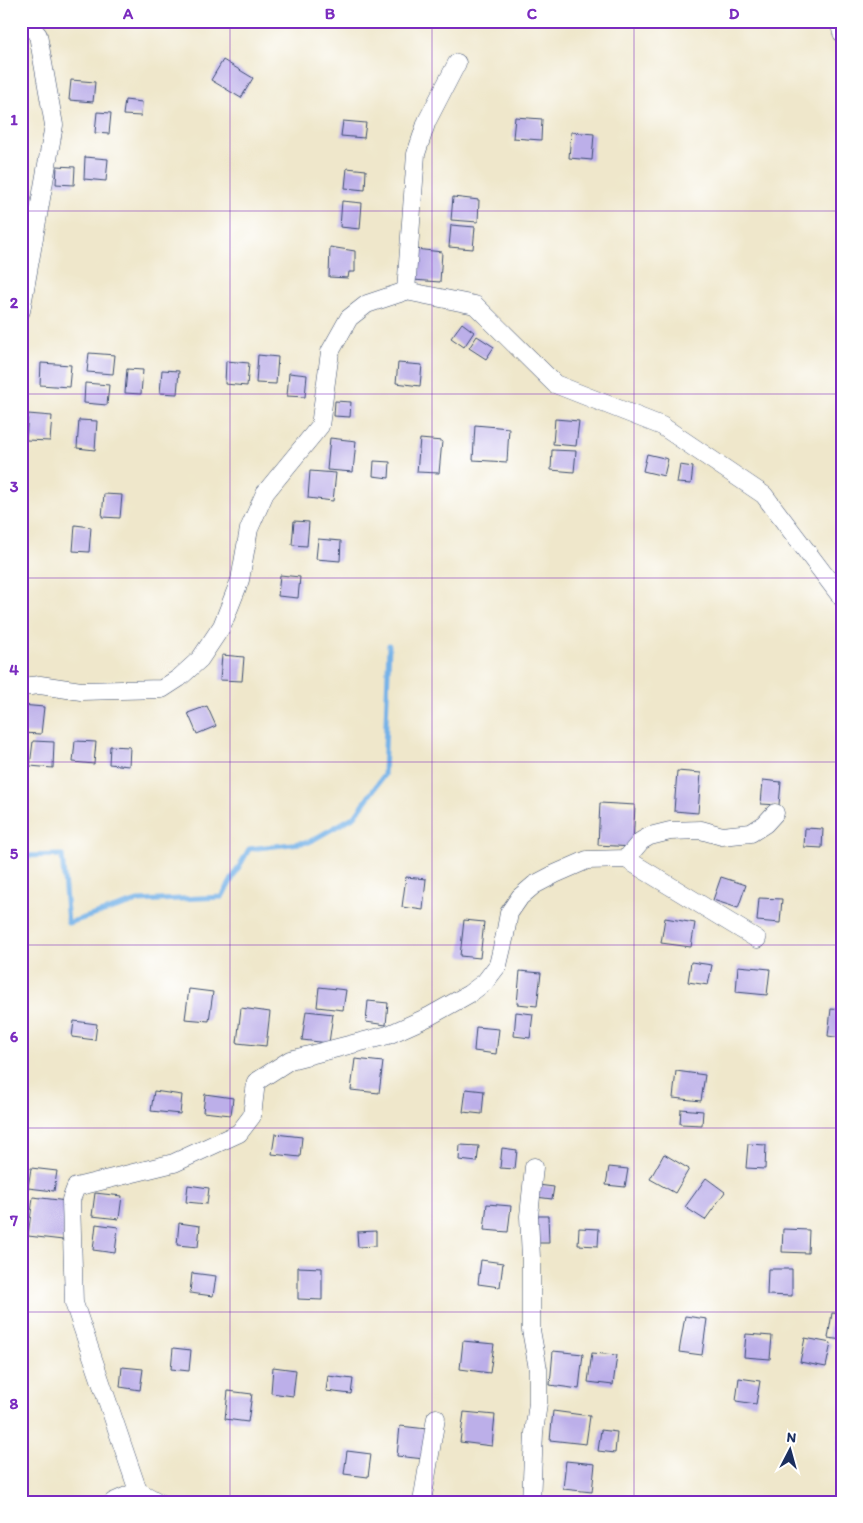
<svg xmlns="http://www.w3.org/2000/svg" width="863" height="1523" viewBox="0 0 863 1523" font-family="Itim,sans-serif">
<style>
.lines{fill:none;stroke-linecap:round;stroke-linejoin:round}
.stream{stroke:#75b2e8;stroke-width:5}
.building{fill:#bcafe9}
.minor-casing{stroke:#3b4b6e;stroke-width:19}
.minor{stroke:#fff;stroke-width:18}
.grid{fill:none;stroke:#7b2cbf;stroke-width:1;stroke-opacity:0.55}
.neatline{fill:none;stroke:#7b2cbf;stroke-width:2}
.grid-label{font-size:16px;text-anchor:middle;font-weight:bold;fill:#7b2cbf}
</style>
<rect width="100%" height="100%" fill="#fff"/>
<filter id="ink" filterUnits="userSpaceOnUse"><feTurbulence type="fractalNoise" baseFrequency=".02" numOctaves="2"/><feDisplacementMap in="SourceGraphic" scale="10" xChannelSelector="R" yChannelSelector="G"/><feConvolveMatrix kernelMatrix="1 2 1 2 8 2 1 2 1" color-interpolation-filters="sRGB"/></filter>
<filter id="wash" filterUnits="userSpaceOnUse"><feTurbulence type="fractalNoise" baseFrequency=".0096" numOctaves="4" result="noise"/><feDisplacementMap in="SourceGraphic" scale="20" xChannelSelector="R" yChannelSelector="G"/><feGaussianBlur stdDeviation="1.12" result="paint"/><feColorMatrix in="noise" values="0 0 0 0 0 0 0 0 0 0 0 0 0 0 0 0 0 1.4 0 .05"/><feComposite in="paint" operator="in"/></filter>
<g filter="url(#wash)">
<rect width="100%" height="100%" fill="#efe7cb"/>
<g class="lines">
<polyline class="stream" points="21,856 62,855 68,923 138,901 222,897 249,849 309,842 355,816 384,775 389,645"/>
</g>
<g id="blocks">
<g class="building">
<polygon points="782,21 805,21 804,27 782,25"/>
<polygon points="223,60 253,78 241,98 211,80"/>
<polygon points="71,80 95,82 93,102 69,100"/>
<polygon points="125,100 142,102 141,116 123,115"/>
<polygon points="97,112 111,113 109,134 95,133"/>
<polygon points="515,117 542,119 541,140 513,138"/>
<polygon points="343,121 366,123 364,138 341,136"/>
<polygon points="571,132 594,134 592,160 569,158"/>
<polygon points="85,157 108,159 106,181 84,179"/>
<polygon points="57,166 75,167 74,185 56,184"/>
<polygon points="347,168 366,170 365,190 345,188"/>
<polygon points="453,197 479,200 478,222 451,220"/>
<polygon points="342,201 362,203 360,229 340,227"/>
<polygon points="451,225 475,227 473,249 449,247"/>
<polygon points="330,247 355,251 355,272 349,272 348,278 329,277"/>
<polygon points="415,249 442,252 440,282 413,280"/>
<polygon points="462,323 474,332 464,347 451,338"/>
<polygon points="477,336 494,347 486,359 469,348"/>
<polygon points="89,353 115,355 113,374 87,372"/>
<polygon points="258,355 278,357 276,384 256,383"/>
<polygon points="226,361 249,363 247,386 225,384"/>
<polygon points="41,363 71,365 69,387 40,385"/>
<polygon points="398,363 422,365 420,386 396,383"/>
<polygon points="127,369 143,370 141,394 125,393"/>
<polygon points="162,370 179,371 177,394 160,393"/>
<polygon points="289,373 307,375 305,397 287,396"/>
<polygon points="85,383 109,385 107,405 84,403"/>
<polygon points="335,401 351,402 350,417 334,416"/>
<polygon points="28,414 52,416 50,441 26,440"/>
<polygon points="555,419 579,421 576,446 553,444"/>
<polygon points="79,420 97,421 95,450 77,448"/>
<polygon points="475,425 509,428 507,462 473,460"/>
<polygon points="330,438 356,441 353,472 327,470"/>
<polygon points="420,439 442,441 439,473 417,472"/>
<polygon points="552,450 576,451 574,472 551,470"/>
<polygon points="647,454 668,459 664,476 643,471"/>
<polygon points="374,461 390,462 389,478 373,476"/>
<polygon points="680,465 693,467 691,484 677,483"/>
<polygon points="310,471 336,473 333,501 308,498"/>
<polygon points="104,494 122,495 120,518 102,517"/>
<polygon points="294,521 309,522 307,546 292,545"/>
<polygon points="75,525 91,527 89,552 73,551"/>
<polygon points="318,539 341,541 340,561 316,559"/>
<polygon points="280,575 300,577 298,598 278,596"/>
<polygon points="222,655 244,657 242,681 220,680"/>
<polygon points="21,705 44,707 41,734 21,733"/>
<polygon points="207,706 216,726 197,734 188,713"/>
<polygon points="33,741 54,742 53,768 30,766"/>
<polygon points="75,741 96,742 94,764 73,762"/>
<polygon points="110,746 130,747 129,766 109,764"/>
<polygon points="677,771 701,773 698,813 674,811"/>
<polygon points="763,780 781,782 779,805 761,804"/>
<polygon points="600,803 635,805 633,847 598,845"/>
<polygon points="805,828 823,829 822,848 804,847"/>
<polygon points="406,877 426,879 423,910 402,907"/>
<polygon points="721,877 746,885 738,908 713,900"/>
<polygon points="759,898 782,899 780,923 757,921"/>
<polygon points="665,918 695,923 691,947 661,943"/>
<polygon points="464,920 484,922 480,958 460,956"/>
<polygon points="691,962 712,965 708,985 688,982"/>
<polygon points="738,966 770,969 767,995 736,992"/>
<polygon points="520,971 541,973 537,1006 517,1004"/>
<polygon points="319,987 346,990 343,1010 317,1007"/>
<polygon points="189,989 213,992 209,1021 185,1019"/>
<polygon points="368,1001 388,1003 386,1025 366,1022"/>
<polygon points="241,1008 270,1012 266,1046 237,1043"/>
<polygon points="831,1009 842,1010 842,1038 828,1036"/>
<polygon points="306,1011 333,1014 329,1043 302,1040"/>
<polygon points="516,1012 533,1014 530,1038 514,1036"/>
<polygon points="74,1021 97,1024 95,1040 72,1037"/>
<polygon points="476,1027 499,1029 496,1054 474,1051"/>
<polygon points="355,1059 383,1062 379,1093 351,1090"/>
<polygon points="676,1071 705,1075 701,1101 673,1098"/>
<polygon points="466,1089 484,1091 482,1114 463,1112"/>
<polygon points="154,1091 182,1095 180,1114 151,1111"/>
<polygon points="205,1094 233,1098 231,1115 203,1112"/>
<polygon points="681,1109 703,1111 702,1125 680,1124"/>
<polygon points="275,1134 302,1137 300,1157 272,1154"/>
<polygon points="748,1144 766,1145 765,1169 746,1168"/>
<polygon points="460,1145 479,1146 477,1162 459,1160"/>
<polygon points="502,1148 517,1150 515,1169 500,1168"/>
<polygon points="664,1154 689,1169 675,1193 650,1179"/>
<polygon points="609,1167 628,1169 625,1187 606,1185"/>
<polygon points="31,1168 57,1171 54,1191 28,1188"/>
<polygon points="706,1178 725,1192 705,1220 685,1207"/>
<polygon points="188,1185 209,1188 207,1204 186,1202"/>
<polygon points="538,1185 554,1187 552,1199 536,1197"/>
<polygon points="95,1193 122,1196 119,1219 92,1216"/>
<polygon points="33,1197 67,1201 63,1240 28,1236"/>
<polygon points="487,1204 511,1206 508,1232 484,1230"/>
<polygon points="535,1216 548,1216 549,1243 535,1243"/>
<polygon points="179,1223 200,1226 198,1247 177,1245"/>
<polygon points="96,1224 118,1227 115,1253 93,1250"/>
<polygon points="579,1228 599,1229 598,1246 578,1245"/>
<polygon points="783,1229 809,1230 808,1253 782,1252"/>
<polygon points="376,1231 376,1246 358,1247 357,1232"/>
<polygon points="481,1260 503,1263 500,1287 478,1284"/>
<polygon points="298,1267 322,1268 322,1300 298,1299"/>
<polygon points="768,1269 792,1269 792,1296 767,1295"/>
<polygon points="192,1273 216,1276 213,1296 190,1293"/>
<polygon points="832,1313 842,1314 842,1340 828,1338"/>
<polygon points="685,1316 707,1319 702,1355 679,1352"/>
<polygon points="746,1334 772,1336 770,1359 744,1357"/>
<polygon points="805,1338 831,1343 826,1367 800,1362"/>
<polygon points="463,1341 494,1344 490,1373 460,1369"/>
<polygon points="173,1348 191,1350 189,1371 171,1369"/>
<polygon points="553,1351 583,1354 579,1389 550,1385"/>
<polygon points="592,1353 617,1355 613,1385 588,1382"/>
<polygon points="122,1367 143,1369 140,1390 120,1387"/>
<polygon points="273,1367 296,1370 293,1396 271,1393"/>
<polygon points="328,1376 353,1379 351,1394 326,1391"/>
<polygon points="739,1378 760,1381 756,1404 736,1401"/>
<polygon points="228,1391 252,1394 248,1422 225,1419"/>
<polygon points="553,1411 590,1416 586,1444 550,1440"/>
<polygon points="464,1412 495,1415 492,1446 460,1442"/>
<polygon points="400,1426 427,1429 424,1459 397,1456"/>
<polygon points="601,1430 617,1432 615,1453 598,1451"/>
<polygon points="839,1432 842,1432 842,1452 836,1452"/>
<polygon points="347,1451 371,1454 368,1477 344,1474"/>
<polygon points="566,1461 595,1464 592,1492 563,1489"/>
</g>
</g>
</g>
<g filter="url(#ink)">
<use href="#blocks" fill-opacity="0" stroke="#3b4b6e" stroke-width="1"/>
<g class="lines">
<g class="minor-casing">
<g id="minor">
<polyline points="839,21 842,33"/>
<polyline points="406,291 416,154 427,121 457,63"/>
<polyline points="21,311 54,125 38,35 26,21"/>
<polyline points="21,687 40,685 81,691 162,689 179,678 200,659 222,626 240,580 249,529 265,493 320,426 330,352 349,318 367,304 406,291 475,305 555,384 662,426 764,495 842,598"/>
<polyline points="626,859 641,841 650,836 670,831 701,830 722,836 751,833 765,824 775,813"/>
<polyline points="113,1502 138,1491"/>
<polyline points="158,1502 138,1491 74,1303 71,1200 76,1187 174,1163 239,1133 252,1116 256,1082 290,1060 388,1035 428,1017 469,994 485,982 498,965 505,935 509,913 520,897 534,885 555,874 587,860 626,859 757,939"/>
<polyline points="422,1502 436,1418"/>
<polyline points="531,1502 534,1433 538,1403 538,1369 531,1330 531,1258 529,1216 534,1167"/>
</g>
</g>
<use href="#minor" class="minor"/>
</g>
</g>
<path class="grid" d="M230 21V1502M432 21V1502M634 21V1502M21 211H842M21 394H842M21 578H842M21 762H842M21 945H842M21 1128H842M21 1312H842"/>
<rect width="863" height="1523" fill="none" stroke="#fff" stroke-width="55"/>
<g transform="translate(790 1450) rotate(6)" stroke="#ffffff" stroke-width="4" paint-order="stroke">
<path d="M0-4L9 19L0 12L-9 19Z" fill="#1b2f5e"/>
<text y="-8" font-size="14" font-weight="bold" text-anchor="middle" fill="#1b2f5e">N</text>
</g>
<rect x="28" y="28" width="808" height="1468" class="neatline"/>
<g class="grid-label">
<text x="128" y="19">A</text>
<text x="330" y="19">B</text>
<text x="532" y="19">C</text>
<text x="734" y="19">D</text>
<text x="14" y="125">1</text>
<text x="14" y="308">2</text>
<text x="14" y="492">3</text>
<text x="14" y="675">4</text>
<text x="14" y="859">5</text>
<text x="14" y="1042">6</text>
<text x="14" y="1226">7</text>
<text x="14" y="1409">8</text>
</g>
</svg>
